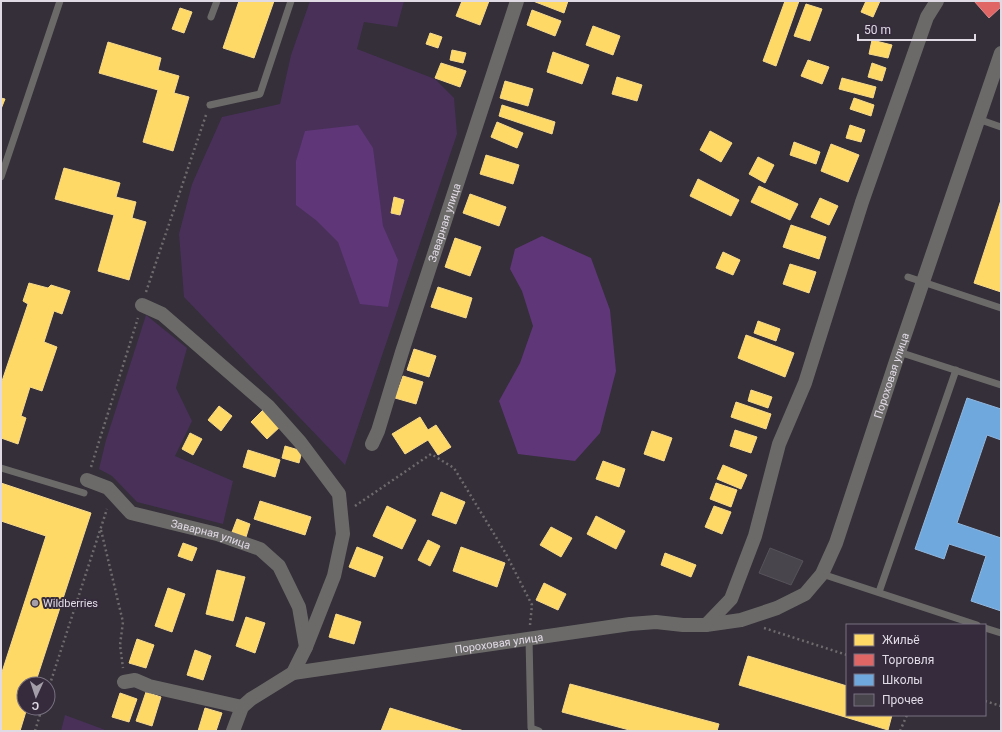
<svg xmlns="http://www.w3.org/2000/svg" width="1002" height="732" viewBox="0 0 1002 732" font-family="Roboto,sans-serif">
<style>
.green{fill:#483058}
.water{fill:#5f3678}
.homes{fill:#ffd966;stroke:#f6d98c}
.shops{fill:#e06666;stroke:#e0898c}
.schools{fill:#6fa8dc;stroke:#91b7df}
.building{fill:#49454d;stroke:#57535b}
.lines{fill:none;stroke-linecap:round;stroke-linejoin:round}
.path{stroke:#6e6a6d;stroke-width:2.5;stroke-dasharray:2 3;stroke-linecap:butt}
.lane{stroke:#6c6a69;stroke-width:7}
.street{stroke:#6c6a69;stroke-width:14}
.poi-dot{fill:#a49ea8;stroke:#352b3c;stroke-width:1.5}
.labels{text-anchor:middle;stroke-width:4;stroke-linejoin:round;paint-order:stroke}
.street-label{font-size:11px;fill:#e0dae5;stroke:#352b3c}
.poi-label{font-size:11px;fill:#e0dae5;stroke:#352b3c;text-anchor:start}
</style>
<rect width="100%" height="100%" fill="#342f38"/>
<g class="green">
<polygon points="310,1 404,1 397,27 364,22 357,49 435,79 454,98 457,134 345,465 184,297 179,234 192,184 222,117 280,104 291,55"/>
<polygon points="146,315 187,348 176,388 192,421 175,456 233,481 223,524 137,502 112,476 99,469 106,440"/>
<polygon points="65,715 108,731 61,731"/>
</g>
<g class="water">
<polygon points="358,125 373,148 383,226 398,260 388,307 360,304 338,242 317,221 296,205 296,161 305,131"/>
<polygon points="542,236 591,258 610,310 616,371 600,433 575,461 518,454 499,401 520,363 533,326 522,291 510,269 515,249"/>
</g>
<g class="homes">
<polygon points="239,1 274,1 254,58 223,48"/>
<polygon points="462,1 489,1 480,25 456,16"/>
<polygon points="533,1 568,1 564,13"/>
<polygon points="785,1 799,1 776,66 763,61"/>
<polygon points="866,1 880,1 873,17 861,12"/>
<polygon points="806,4 822,9 810,41 794,36"/>
<polygon points="180,8 192,12 184,33 172,29"/>
<polygon points="532,10 561,21 555,36 527,25"/>
<polygon points="593,26 620,36 613,55 586,45"/>
<polygon points="430,33 442,37 438,48 426,44"/>
<polygon points="872,40 892,45 888,58 869,54"/>
<polygon points="108,42 161,58 158,70 179,76 174,93 189,97 173,151 143,142 158,90 99,73"/>
<polygon points="452,50 466,53 463,63 450,60"/>
<polygon points="553,52 589,65 582,84 547,72"/>
<polygon points="808,60 829,67 822,84 801,76"/>
<polygon points="441,63 466,71 460,87 435,78"/>
<polygon points="872,63 886,68 882,81 868,77"/>
<polygon points="617,77 642,85 637,101 612,94"/>
<polygon points="842,78 876,87 873,98 839,89"/>
<polygon points="505,81 533,89 528,106 500,98"/>
<polygon points="1,98 5,99 1,109"/>
<polygon points="854,98 874,105 871,116 850,109"/>
<polygon points="502,105 555,122 552,134 499,116"/>
<polygon points="497,122 523,133 517,148 491,137"/>
<polygon points="850,125 865,130 861,142 846,138"/>
<polygon points="710,131 732,143 721,162 700,150"/>
<polygon points="794,142 820,152 816,164 790,155"/>
<polygon points="831,144 859,155 848,182 821,171"/>
<polygon points="486,155 519,165 513,184 480,174"/>
<polygon points="758,157 774,165 765,183 749,174"/>
<polygon points="64,168 120,183 116,197 136,202 132,218 146,222 129,280 98,271 114,215 55,199"/>
<polygon points="698,179 739,200 731,216 690,196"/>
<polygon points="759,186 798,204 790,220 751,202"/>
<polygon points="470,194 506,207 499,226 463,213"/>
<polygon points="394,197 404,200 400,215 391,213"/>
<polygon points="820,198 838,206 829,225 811,217"/>
<polygon points="1001,200 1001,292 974,283"/>
<polygon points="791,225 826,237 819,259 783,247"/>
<polygon points="455,238 481,247 470,276 445,267"/>
<polygon points="723,252 740,260 733,275 716,268"/>
<polygon points="790,264 816,272 809,293 783,284"/>
<polygon points="29,283 48,288 51,285 70,291 62,314 54,311 44,342 57,347 42,391 30,387 21,416 26,418 18,444 1,438 1,384 28,304 23,301"/>
<polygon points="438,287 472,298 466,318 431,307"/>
<polygon points="758,321 780,329 776,341 754,333"/>
<polygon points="746,335 794,353 785,377 738,358"/>
<polygon points="414,349 436,356 429,377 407,370"/>
<polygon points="403,376 423,382 416,404 395,398"/>
<polygon points="751,390 772,397 768,408 748,401"/>
<polygon points="736,402 771,414 766,429 731,417"/>
<polygon points="219,406 232,416 221,431 208,420"/>
<polygon points="265,408 282,425 267,439 251,422"/>
<polygon points="420,417 428,430 436,425 451,447 438,455 428,440 405,454 392,434"/>
<polygon points="735,430 757,437 751,453 730,446"/>
<polygon points="652,431 672,438 664,461 644,454"/>
<polygon points="190,433 202,439 193,455 182,449"/>
<polygon points="285,446 302,451 299,463 282,458"/>
<polygon points="248,450 280,460 275,477 243,467"/>
<polygon points="603,461 625,469 619,487 596,479"/>
<polygon points="723,465 747,475 741,489 717,479"/>
<polygon points="1,483 91,513 35,684 24,684 24,708 27,708 20,731 1,731 1,675 46,536 1,521"/>
<polygon points="716,483 737,490 731,507 710,499"/>
<polygon points="441,492 465,502 456,524 432,515"/>
<polygon points="260,501 311,517 305,535 254,519"/>
<polygon points="387,506 416,520 402,549 373,536"/>
<polygon points="714,506 731,512 722,534 705,527"/>
<polygon points="596,516 625,531 616,549 587,534"/>
<polygon points="237,519 250,524 246,537 232,532"/>
<polygon points="551,527 572,538 561,557 540,545"/>
<polygon points="428,540 440,546 430,566 418,560"/>
<polygon points="183,543 197,548 192,561 178,556"/>
<polygon points="357,547 383,557 375,577 349,567"/>
<polygon points="461,547 505,563 497,587 453,571"/>
<polygon points="665,553 696,565 691,577 661,565"/>
<polygon points="217,570 245,577 233,621 206,614"/>
<polygon points="544,583 566,594 558,610 536,600"/>
<polygon points="168,588 185,594 172,632 155,626"/>
<polygon points="336,614 361,622 354,644 329,637"/>
<polygon points="246,617 265,623 255,653 236,646"/>
<polygon points="137,639 154,645 146,668 129,663"/>
<polygon points="195,650 211,656 203,680 187,675"/>
<polygon points="748,656 847,686 847,715 892,715 888,730 739,685"/>
<polygon points="570,684 719,724 717,731 633,731 562,712"/>
<polygon points="146,692 161,697 152,726 136,721"/>
<polygon points="120,693 137,699 129,722 112,717"/>
<polygon points="205,708 222,713 216,731 198,731"/>
<polygon points="390,708 464,731 381,731"/>
</g>
<polygon class="shops" points="974,1 999,1 1001,7 989,18"/>
<polygon class="schools" points="967,398 1001,409 1001,440 987,435 957,523 1001,538 1001,611 971,601 986,556 949,544 944,559 915,549"/>
<polygon class="building" points="770,548 803,561 791,585 759,573"/>
<g class="lines">
<g class="path">
<polyline points="146,292 206,115"/>
<polyline points="91,467 138,318"/>
<polyline points="355,506 431,454 454,468 505,552 532,605 530,625"/>
<polyline points="101,530 123,622 120,645 123,668"/>
<polyline points="764,628 847,655"/>
<polyline points="48,690 107,509"/>
<polyline points="985,701 1001,706"/>
<polyline points="35,731 42,708"/>
<polyline points="900,731 907,715"/>
</g>
<g class="lane">
<polyline points="211,17 217,1"/>
<polyline points="210,105 260,94 291,1"/>
<polyline points="978,119 1001,127"/>
<polyline points="1,177 60,1"/>
<polyline points="908,277 1001,308"/>
<polyline points="899,352 1001,385"/>
<polyline points="1,468 84,493"/>
<polyline points="822,574 977,625"/>
<polyline points="879,592 956,370"/>
<polyline points="985,628 1001,633"/>
<polyline points="529,639 531,728 539,731"/>
</g>
<g class="street">
<polyline points="142,305 162,314 268,406 300,442 339,494 343,534 334,576 306,647 293,673 251,699 242,707 233,731"/>
<path id="s1" d="M372 444 378 431 402 352 517 1"/>
<path id="s2" d="M87 480 108 488 131 513 217 534 260 549 279 566 299 607 306 647"/>
<polyline points="706,625 731,599 755,536 779,444 805,383 862,202 927,17 937,1"/>
<path id="s3" d="M293 673 630 624 656 622 683 625H706L741 620 777 608 805 594 822 574 836 543 899 352 1001 53"/>
<polyline points="124,682 135,680 149,686 242,707"/>
</g>
</g>
<circle class="poi-dot" cx="35" cy="603" r="4"/>
<g class="labels">
<g class="street-label">
<text dy="4" stroke="none"><textPath href="#s1" startOffset="233">Заварная улица</textPath></text>
<text dy="4" stroke="none"><textPath href="#s3" startOffset="758">Пороховая улица</textPath></text>
<text dy="4" stroke="none"><textPath href="#s2" startOffset="139">Заварная улица</textPath></text>
<text dy="4" stroke="none"><textPath href="#s3" startOffset="208">Пороховая улица</textPath></text>
</g>
<g class="poi-label">
<text x="43" y="607">Wildberries</text>
</g>
</g>
<rect width="1002" height="732" fill="none" stroke="#e0dae5" stroke-width="4"/>
<rect x="846" y="624" width="140" height="92" fill="#352b3c" stroke="#797180"/>
<rect x="854" y="634" width="20" height="12" fill="#ffd966" stroke="#797180"/>
<text x="882" y="644" font-size="12" fill="#e0dae5">Жильё</text>
<rect x="854" y="654" width="20" height="12" fill="#e06666" stroke="#797180"/>
<text x="882" y="664" font-size="12" fill="#e0dae5">Торговля</text>
<rect x="854" y="674" width="20" height="12" fill="#6fa8dc" stroke="#797180"/>
<text x="882" y="684" font-size="12" fill="#e0dae5">Школы</text>
<rect x="854" y="694" width="20" height="12" fill="#49454d" stroke="#797180"/>
<text x="882" y="704" font-size="12" fill="#e0dae5">Прочее</text>
<g transform="translate(36 696) rotate(183)"><circle r="19" fill="#352b3c" stroke="#797180"/>
<path d="M0-3L7 15L0 10L-7 15Z" fill="#a49ea8"/>
<text y="-6" font-size="11" font-weight="bold" text-anchor="middle" fill="#e0dae5">С</text>
</g>
<path d="M858 34v6h117v-6" fill="none" stroke="#e0dae5" stroke-width="2"/>
<text x="864" y="34" font-size="12" fill="#e0dae5" stroke="#352b3c" stroke-width="3" paint-order="stroke">50 m</text>
</svg>
